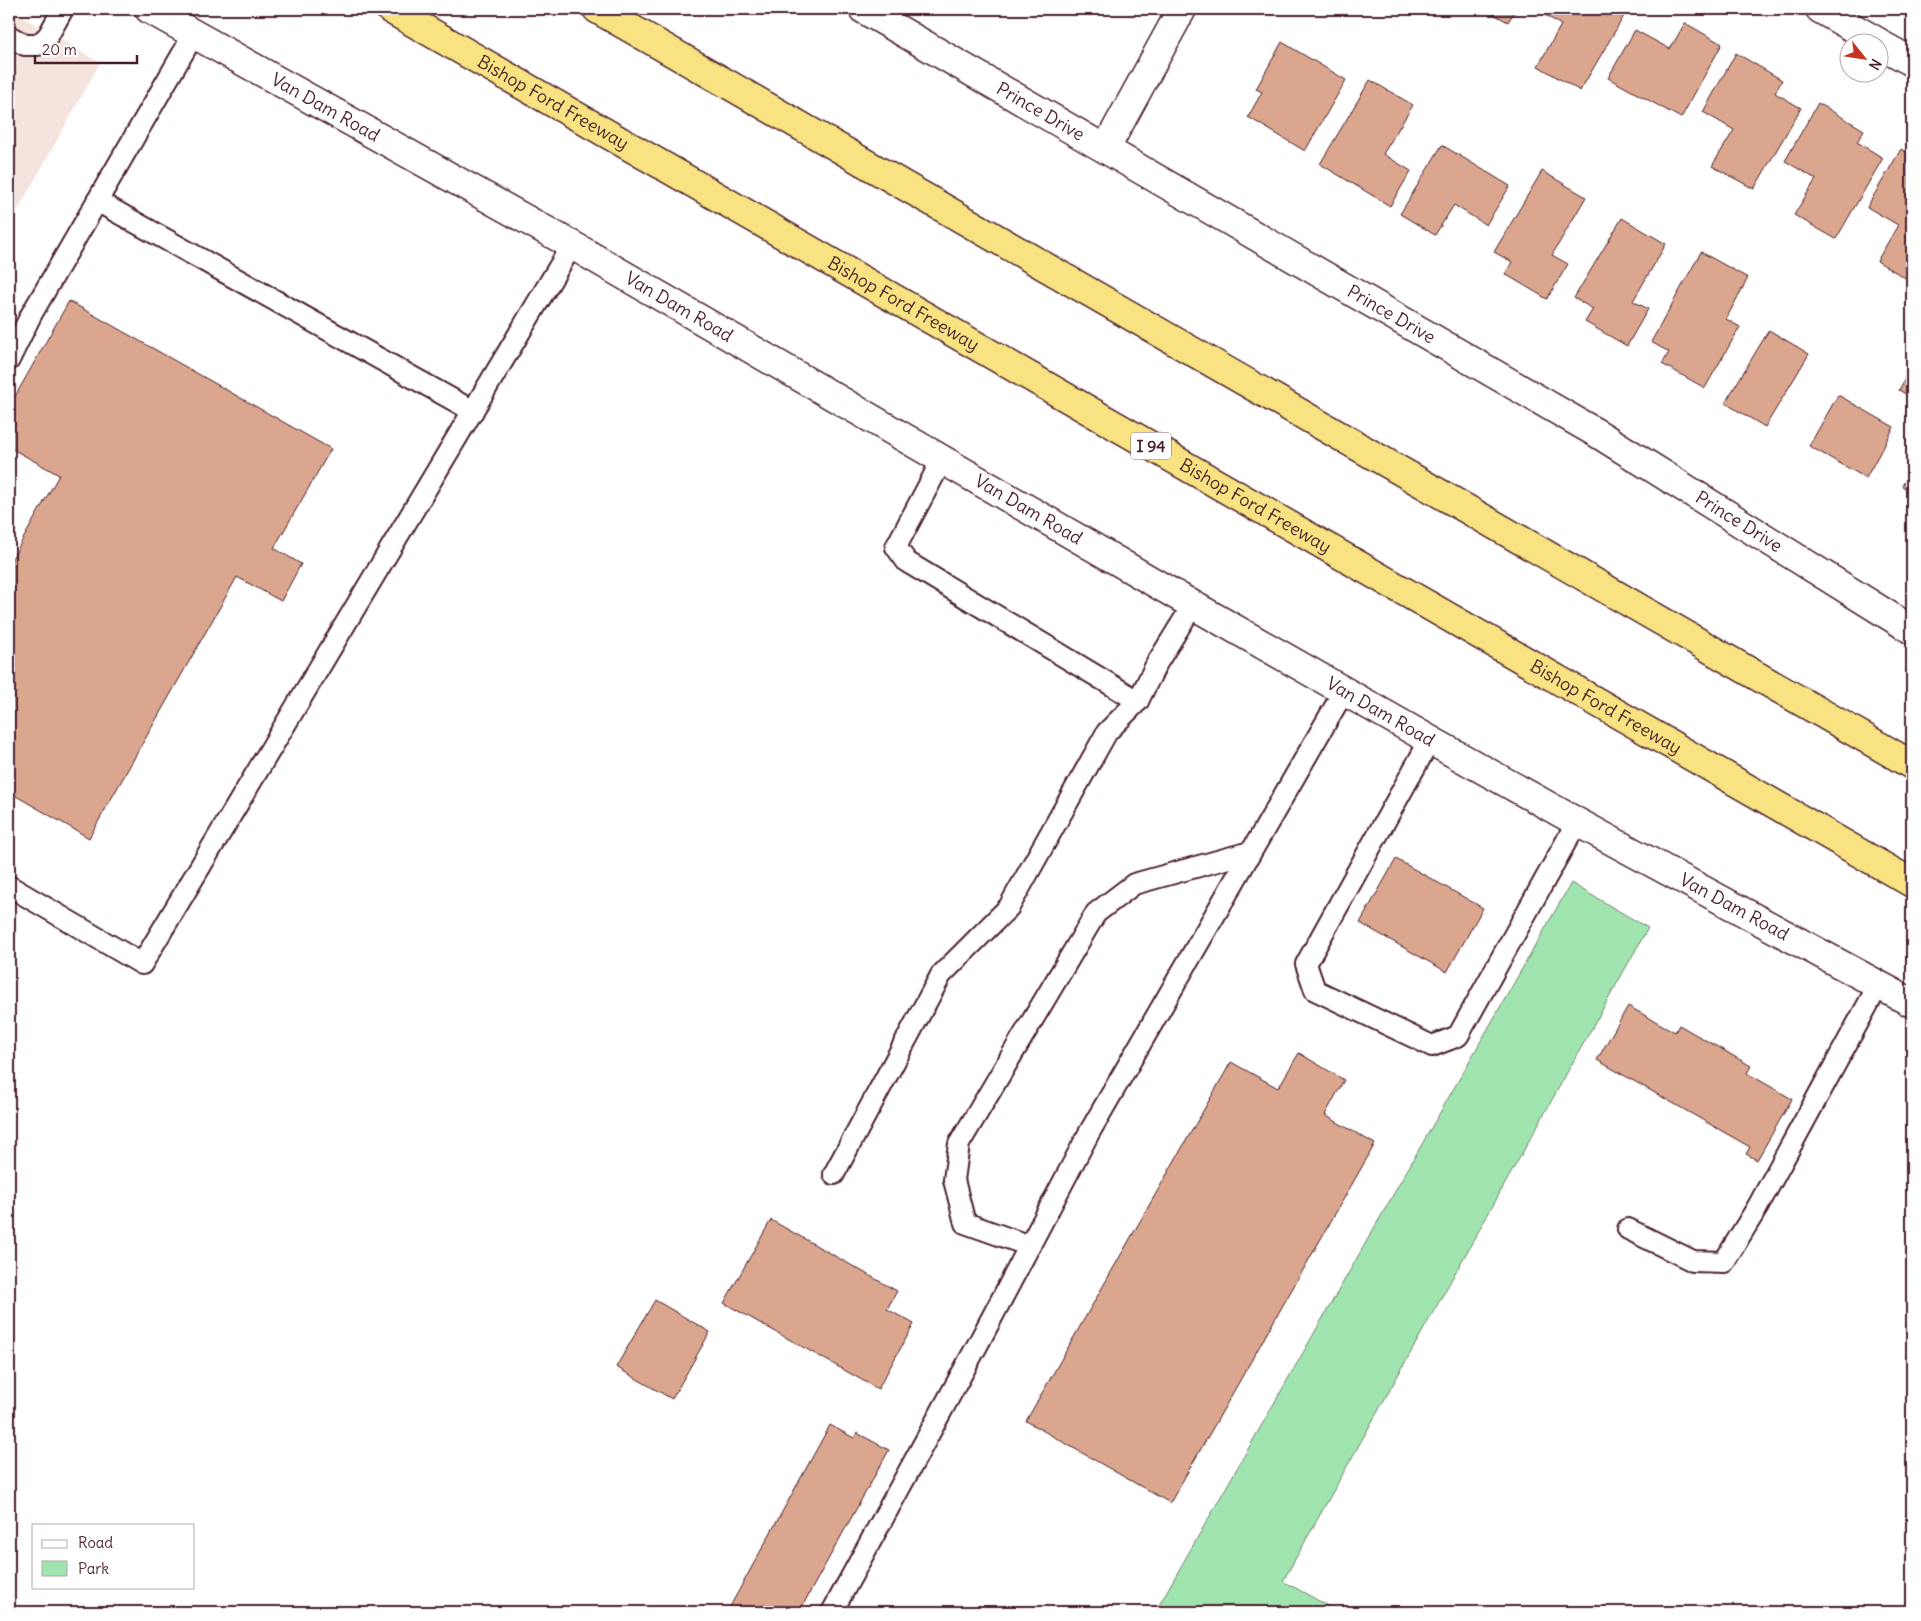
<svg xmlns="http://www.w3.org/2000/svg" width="1921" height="1621" viewBox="0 0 1921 1621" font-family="Delius,sans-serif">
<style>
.built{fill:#f4e4dd}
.green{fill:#a0e4b0;stroke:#75826e}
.building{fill:#daa68e;stroke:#4a1f2b}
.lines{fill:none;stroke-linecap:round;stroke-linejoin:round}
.service-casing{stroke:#4a1f2b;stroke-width:24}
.minor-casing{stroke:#4a1f2b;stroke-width:31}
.motorway-casing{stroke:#4a1f2b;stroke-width:31}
.service{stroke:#fff;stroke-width:20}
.minor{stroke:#fff;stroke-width:28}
.motorway{stroke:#f8e281;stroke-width:28}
.labels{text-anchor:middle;stroke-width:4;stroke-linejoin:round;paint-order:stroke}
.shield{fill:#fff;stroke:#80626b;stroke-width:1}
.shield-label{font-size:16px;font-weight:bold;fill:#4a1f2b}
.street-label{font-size:18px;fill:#4a1f2b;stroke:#fff}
</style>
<rect width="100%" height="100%" fill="#fff"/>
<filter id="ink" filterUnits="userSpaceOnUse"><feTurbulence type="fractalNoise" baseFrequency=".02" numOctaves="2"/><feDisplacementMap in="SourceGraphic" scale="10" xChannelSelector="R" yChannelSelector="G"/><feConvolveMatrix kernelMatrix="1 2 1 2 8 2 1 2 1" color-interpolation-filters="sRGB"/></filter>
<g filter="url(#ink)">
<polygon class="built" points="9,9 100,63 9,226"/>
<polygon class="green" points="1571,883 1648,928 1283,1581 1339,1612 1155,1612"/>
<g class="building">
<polygon points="1484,9 1516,9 1508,22"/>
<polygon points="1536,9 1628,9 1580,91 1538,66 1561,25"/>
<polygon points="1685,23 1722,44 1681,118 1608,78 1635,30 1670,49"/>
<polygon points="1282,42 1346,80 1305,151 1248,117 1262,92 1256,89"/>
<polygon points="1736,53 1782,80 1775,93 1801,108 1754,189 1712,166 1734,130 1703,112"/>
<polygon points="1370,80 1413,105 1383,154 1411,171 1390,206 1320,164"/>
<polygon points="1818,103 1864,130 1857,142 1883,158 1836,239 1794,215 1816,179 1785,161"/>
<polygon points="1442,145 1510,186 1486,225 1454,205 1435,235 1400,214"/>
<polygon points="1901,149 1912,156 1912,282 1877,261 1898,225 1867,207"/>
<polygon points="1542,171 1586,197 1552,255 1568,264 1547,299 1505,274 1512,262 1494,252"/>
<polygon points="1622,218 1666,244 1633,301 1648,309 1627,346 1585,322 1593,309 1574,298"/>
<polygon points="1701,252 1748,278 1726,319 1740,327 1705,388 1662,364 1669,352 1651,342"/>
<polygon points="69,301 331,449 274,548 301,564 281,601 237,577 89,838 9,792 9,564 59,475 9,447 9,407"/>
<polygon points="1769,330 1809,354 1765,427 1725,403"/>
<polygon points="1912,366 1912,398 1899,390"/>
<polygon points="1838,395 1894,427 1866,478 1809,446"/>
<polygon points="1912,468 1912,492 1902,486"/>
<polygon points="1396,859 1483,908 1447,972 1360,923"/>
<polygon points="1628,1006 1675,1032 1679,1025 1751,1066 1747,1073 1792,1099 1757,1160 1746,1154 1750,1147 1597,1060"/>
<polygon points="1299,1053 1344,1080 1325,1115 1375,1144 1170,1503 1026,1421 1231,1062 1278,1088"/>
<polygon points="771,1220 897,1291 887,1309 914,1324 878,1389 724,1303"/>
<polygon points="655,1300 710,1332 672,1399 616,1367"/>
<polygon points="830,1425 854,1438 857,1433 889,1450 799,1612 727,1612"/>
</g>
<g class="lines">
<g class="service-casing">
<g id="service">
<polyline points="9,36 25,45 38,45 48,36 63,9"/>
<polyline points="97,201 473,411"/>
<polyline points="9,360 31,315 194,34"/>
<polyline points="942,460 896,547 907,562 1138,701"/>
<polyline points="1430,740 1306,964 1315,990 1432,1046 1458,1036 1577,822"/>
<polyline points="9,886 142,964 572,245"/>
<polyline points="834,1174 941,975 1009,907 1107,732 1138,701 1157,663 1193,605"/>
<polyline points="1628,1229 1693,1261 1724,1262 1757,1208 1879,984"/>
<polyline points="1030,1246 965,1223 954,1180 959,1144 1096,913 1134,884 1250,852"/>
<polyline points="832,1612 978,1344 1089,1133 1344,691"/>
</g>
</g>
<g class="minor-casing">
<g id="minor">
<path id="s1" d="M149 9 572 245 1193 605 1430 740 1577 822 1912 1003"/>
<path id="s2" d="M863 9 1600 435 1912 630"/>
<polyline points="1820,9 1878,42"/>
<polyline points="1878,43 1912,62"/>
<polyline points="1106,148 1182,9"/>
</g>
</g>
<g class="motorway-casing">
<g id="motorway">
<path id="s3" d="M390 9 1912 883"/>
<polyline points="597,9 1912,765"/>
</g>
</g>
<use href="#service" class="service"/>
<use href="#minor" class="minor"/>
<use href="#motorway" class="motorway"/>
</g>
</g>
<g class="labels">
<rect class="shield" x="1131" y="432.5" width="40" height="27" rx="4"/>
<g class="shield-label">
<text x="1151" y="452">I 94</text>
</g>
<g class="street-label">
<text dy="6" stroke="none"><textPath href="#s3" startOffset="188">Bishop Ford Freeway</textPath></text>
<text dy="6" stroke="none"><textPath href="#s1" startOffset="202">Van Dam Road</textPath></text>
<text dy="6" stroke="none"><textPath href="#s2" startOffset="205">Prince Drive</textPath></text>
<text dy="6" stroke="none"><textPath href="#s3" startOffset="592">Bishop Ford Freeway</textPath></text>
<text dy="6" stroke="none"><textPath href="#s1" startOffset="608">Van Dam Road</textPath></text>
<text dy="6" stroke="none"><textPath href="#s2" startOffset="610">Prince Drive</textPath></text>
<text dy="6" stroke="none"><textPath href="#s3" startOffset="998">Bishop Ford Freeway</textPath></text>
<text dy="6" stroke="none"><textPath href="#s1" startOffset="1012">Van Dam Road</textPath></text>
<text dy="6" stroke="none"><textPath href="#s2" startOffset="1015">Prince Drive</textPath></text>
<text dy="6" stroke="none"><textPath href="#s3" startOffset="1402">Bishop Ford Freeway</textPath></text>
<text dy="6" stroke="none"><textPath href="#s1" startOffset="1418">Van Dam Road</textPath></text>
<text dy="6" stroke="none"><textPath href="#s1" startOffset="1822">Van Dam Road</textPath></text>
</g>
</g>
<rect width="1921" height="1621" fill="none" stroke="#fff" stroke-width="30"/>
<rect x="15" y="15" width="1891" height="1591" fill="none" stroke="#4a1f2b" stroke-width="2" filter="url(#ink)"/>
<rect x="32" y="1524" width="162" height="65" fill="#ffffff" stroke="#b7a5aa"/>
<rect x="42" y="1540" width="25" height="8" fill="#ffffff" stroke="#b7a5aa"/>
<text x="78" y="1548" font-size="15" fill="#4a1f2b">Road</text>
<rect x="42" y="1561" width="25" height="15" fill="#a0e4b0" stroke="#b7a5aa"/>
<text x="78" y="1574" font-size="15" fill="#4a1f2b">Park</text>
<g transform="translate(1864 58) rotate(120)"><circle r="24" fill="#ffffff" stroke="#b7a5aa"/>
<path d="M0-4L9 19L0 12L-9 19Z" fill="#c8321e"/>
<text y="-8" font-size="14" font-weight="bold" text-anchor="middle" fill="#4a1f2b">N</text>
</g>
<path d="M35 55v8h102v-8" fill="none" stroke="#4a1f2b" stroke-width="2.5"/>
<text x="42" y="55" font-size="15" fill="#4a1f2b" stroke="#ffffff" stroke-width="4" paint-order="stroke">20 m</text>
</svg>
